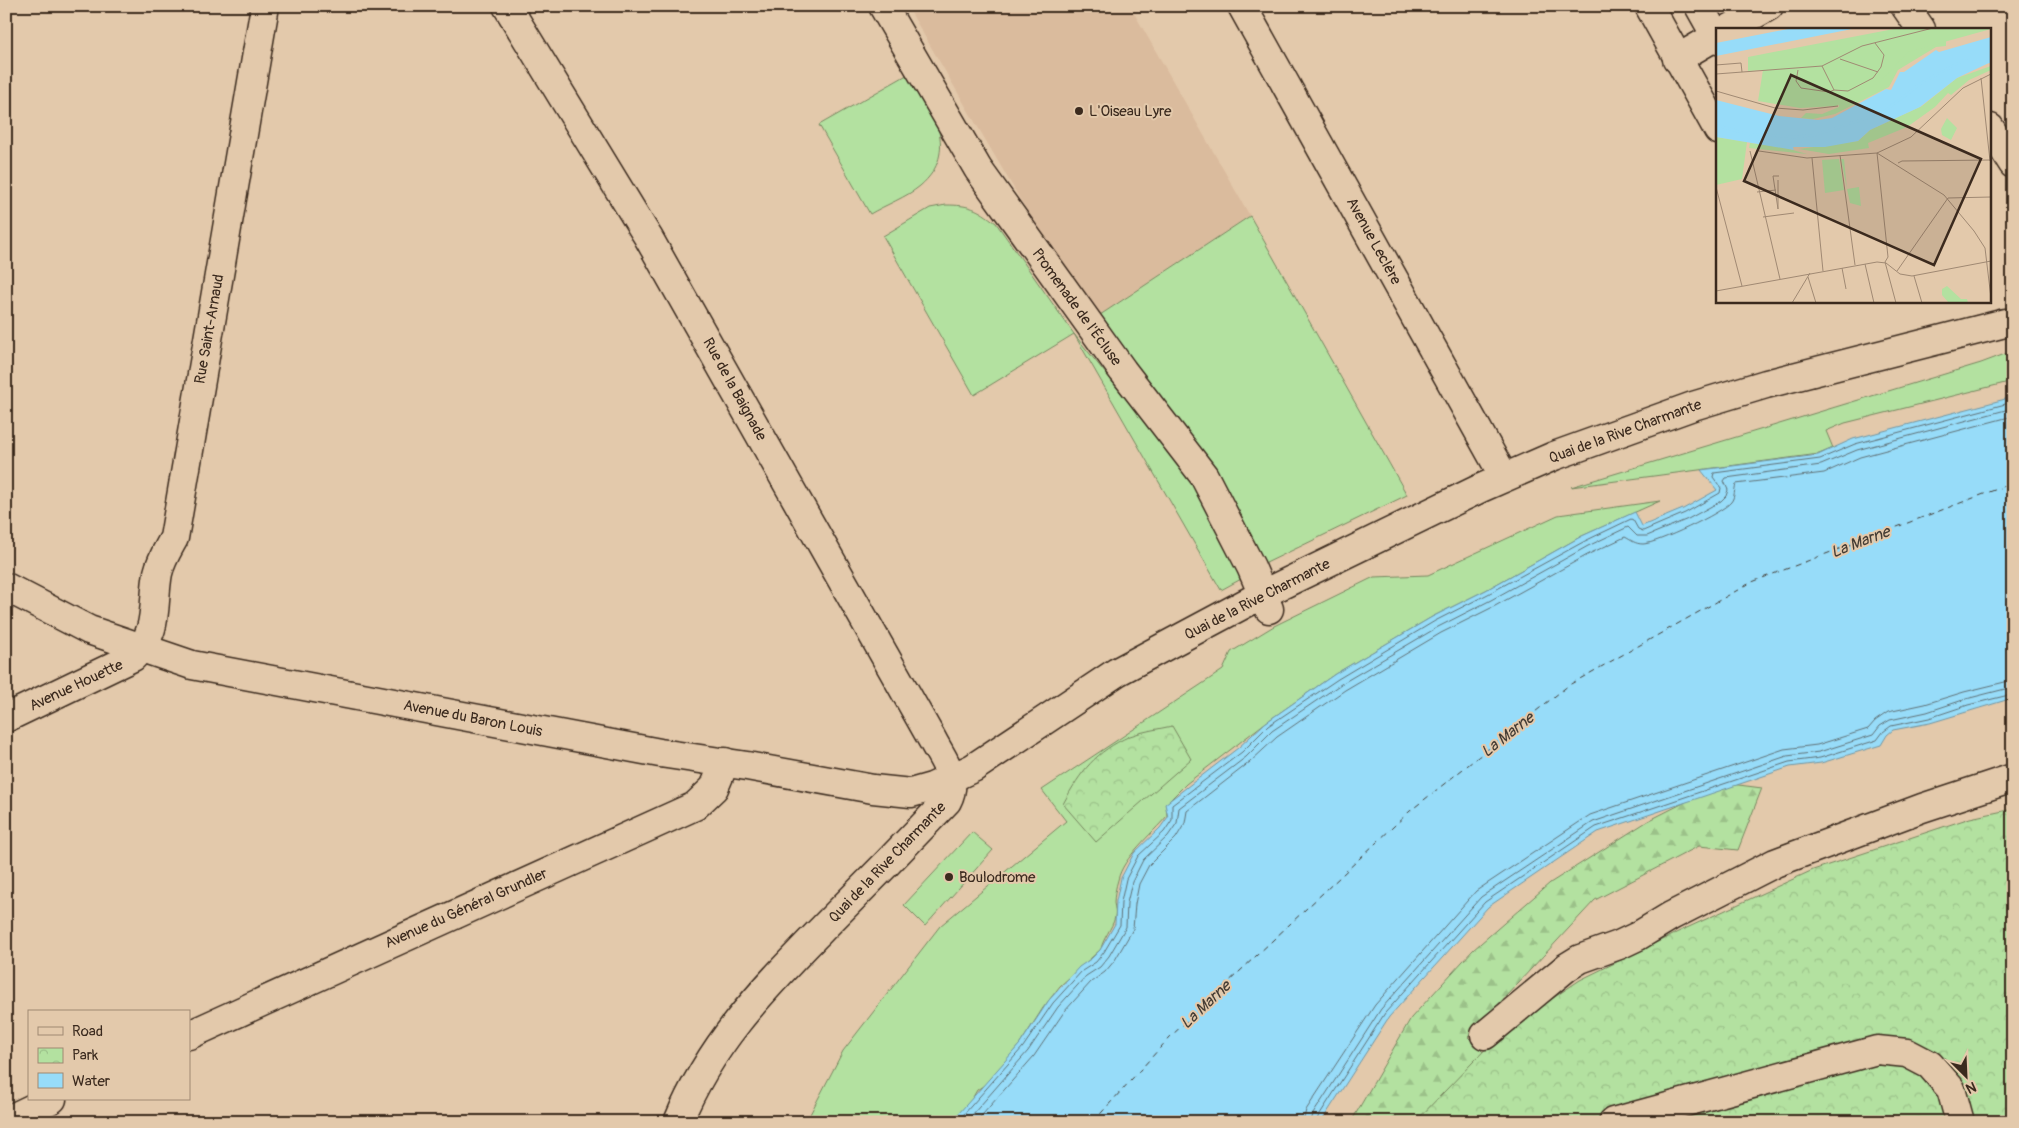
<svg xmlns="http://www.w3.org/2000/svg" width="2019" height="1128" viewBox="0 0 2019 1128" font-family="Pangolin,sans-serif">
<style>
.built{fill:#dabb9d}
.grass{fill:#b3e1a0;stroke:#77865f}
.forest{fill:url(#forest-firs);stroke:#77865f}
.park{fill:url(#park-crowns);stroke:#77865f}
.water{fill:#97dcf9;stroke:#7295a1}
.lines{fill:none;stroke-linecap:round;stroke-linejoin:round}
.shore{stroke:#607176;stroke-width:1}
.ferry{stroke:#443c34;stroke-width:1;stroke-dasharray:6 5;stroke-linecap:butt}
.minor-casing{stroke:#3b2a1e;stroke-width:31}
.minor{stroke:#e3c9ab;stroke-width:28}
.poi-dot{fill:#3b2a1e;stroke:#e3c9ab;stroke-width:2}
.labels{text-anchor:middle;stroke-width:4;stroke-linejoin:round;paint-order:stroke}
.poi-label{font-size:15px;fill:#3b2a1e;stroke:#e3c9ab;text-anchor:start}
.street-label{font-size:15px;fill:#3b2a1e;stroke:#e3c9ab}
.water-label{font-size:16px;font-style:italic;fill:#443c34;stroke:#e3c9ab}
.inset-river{fill:none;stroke:#97dcf9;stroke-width:2.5}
.inset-road{fill:none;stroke:#a08973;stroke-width:1}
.view{fill:#3b2a1e;fill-opacity:0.15;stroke:#3b2a1e;stroke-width:2.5}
.inset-edge{fill:none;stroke:#3b2a1e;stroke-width:2.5}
</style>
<defs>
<pattern id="forest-firs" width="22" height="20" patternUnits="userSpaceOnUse" patternTransform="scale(1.25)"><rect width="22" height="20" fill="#b3e1a0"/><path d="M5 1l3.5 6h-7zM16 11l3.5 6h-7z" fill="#9bc189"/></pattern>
<pattern id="park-crowns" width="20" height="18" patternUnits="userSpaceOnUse" patternTransform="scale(1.25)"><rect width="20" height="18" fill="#b3e1a0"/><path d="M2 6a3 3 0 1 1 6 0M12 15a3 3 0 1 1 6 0" fill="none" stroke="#9bc189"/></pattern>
</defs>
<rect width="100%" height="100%" fill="#e3c9ab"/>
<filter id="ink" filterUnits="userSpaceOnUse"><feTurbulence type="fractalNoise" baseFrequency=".02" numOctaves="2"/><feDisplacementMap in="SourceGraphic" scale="10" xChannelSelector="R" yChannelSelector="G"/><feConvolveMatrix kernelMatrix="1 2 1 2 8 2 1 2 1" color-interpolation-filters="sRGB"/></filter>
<g filter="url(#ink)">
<polygon class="built" points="907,6 1130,6 1250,216 1097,317 1044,240"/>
<g class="grass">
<path d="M912 72C931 109 961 151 920 186 907 197 885 205 870 214L819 125Z"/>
<path d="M946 205C969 205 977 208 996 223L1074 334 1195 485 1243 578 1221 590 1074 334 974 395 883 236 930 208Z"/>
<polygon points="1250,216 1407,495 1264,564 1218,474 1097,317"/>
<polygon points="2013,351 2013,381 1845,423 1826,431 1833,448 1819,454 1571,487 1981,363"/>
<path d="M1660 501 1582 536 1486 590 1432 617 1335 674 1265 723 1186 784 1166 804 1167 816C1152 834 1123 857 1118 880 1116 886 1114 897 1114 903 1115 909 1116 911 1115 917 1112 929 1103 938 1101 949L1060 986 1043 1008 1020 1044 986 1084 977 1090 968 1106 950 1122H806L843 1051 940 926 1066 821 1042 790 1223 670 1231 652 1274 626 1374 577 1428 575 1558 515Z"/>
<polygon points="972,832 993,850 925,926 904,905"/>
</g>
<polygon class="forest" points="1723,783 1762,788 1738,850 1699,846 1595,900 1468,1037 1501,1070 1491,1122 1351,1122 1411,1018 1473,950 1550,883 1648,821"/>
<g class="park">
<path d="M1172 726 1191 759 1096 842 1063 804C1081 771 1095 752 1130 736 1143 731 1159 729 1172 726Z"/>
<polygon points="2013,809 2013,1122 1415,1122 1502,1032 1580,980 1678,932 1813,870 1970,818"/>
</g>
<polygon class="water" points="2013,397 2013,698 1930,723 1893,730 1887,735 1881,745 1821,763 1790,767 1598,832 1488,907 1389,1017 1321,1122 951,1122 1020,1044 1049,1000 1079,967 1092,958 1100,950 1115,924 1116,901 1121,878 1134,853 1160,828 1168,817 1165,804 1238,748 1265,723 1335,674 1432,617 1486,590 1582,536 1635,512 1642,526 1683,509 1717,490 1701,470 1818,455 1853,439"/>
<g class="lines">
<g class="shore">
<polyline points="957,1122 1023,1047 1053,1003 1082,971 1096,962 1104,952 1120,925 1121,902 1126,879 1138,856 1164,832 1172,820 1172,805 1242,752 1268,726 1338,679 1435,621 1488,594 1585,541 1631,519 1633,520 1638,529 1643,531 1685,513 1720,493 1721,488 1713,477 1714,473 1820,459 1855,444 2013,402"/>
<polyline points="966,1122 1028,1051 1058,1007 1086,976 1100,967 1109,956 1126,927 1127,903 1132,882 1143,860 1168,836 1177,823 1179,808 1246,757 1272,731 1341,684 1438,627 1491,600 1588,546 1628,527 1637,536 1647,536 1688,519 1721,501 1726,496 1728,490 1724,481 1726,478 1821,465 1857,450 2013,408"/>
<path d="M976 1122 1034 1056 1064 1012 1091 982 1105 972 1115 960 1133 929 1135 904 1139 884 1149 865 1176 838 1185 823 1187 811 1250 762 1277 737 1345 690 1441 633 1495 606 1591 553 1625 537C1631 540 1635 544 1643 544 1656 544 1722 513 1731 502 1735 497 1734 490 1736 484L1824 473 1860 457 2013 416"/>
<polyline points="1303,1122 1306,1110 1375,1005 1476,891 1590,815 1784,749 1817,745 1868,729 1875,721 1888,712 1925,704 1964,692 2013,680"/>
<polyline points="1311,1122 1313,1114 1381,1009 1481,897 1593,822 1787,756 1819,752 1873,735 1880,726 1890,720 1927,712 1966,699 2013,687"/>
<polyline points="1317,1122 1318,1117 1385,1013 1485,902 1596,827 1789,762 1820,758 1877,740 1883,732 1891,726 1929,718 1968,705 2013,694"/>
</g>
<polyline class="ferry" points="1093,1122 1170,1037 1410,811 1569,685 1752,582 2013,483"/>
<g class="minor-casing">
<g id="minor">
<path d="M507 6 648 237 933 741C944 762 959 778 947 801 907 843 866 885 825 926 765 988 712 1040 678 1122"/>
<polyline points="883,6 978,169 1123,371 1204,476 1251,567 1269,609"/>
<polyline points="1242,6 1504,477"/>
<polyline points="1649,6 1718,130"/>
<polyline points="1699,6 1718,40"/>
<polyline points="1905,6 1921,29"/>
<polyline points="1729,29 1769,6"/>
<polyline points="1677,59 1718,35"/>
<polyline points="1990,128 2013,164"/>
<polyline points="6,587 89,630 192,665 660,753 747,766 873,789 911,793 932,787 973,768 1117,672 1263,594 1481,488 1554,456 1693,406 1766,384 2005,323"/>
<path d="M6 718 133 657C160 632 152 605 158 573 161 560 168 549 174 538L265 6"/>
<polyline points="189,1035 695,806 714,788 725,762"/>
<polyline points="1485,1035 1567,967 1580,959 1619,945 1638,936 1671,916 1775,863 1922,808 2013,778"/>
<polyline points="6,1121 52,1099"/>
<polyline points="1613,1122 1877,1050 1907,1053 1930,1065 1951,1089 1960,1122"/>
</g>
</g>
<use href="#minor" class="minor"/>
</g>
</g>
<g class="poi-dot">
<circle cx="1079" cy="111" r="5"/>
<circle cx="949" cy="877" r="5"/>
</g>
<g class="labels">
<g class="poi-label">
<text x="1089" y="116">L'Oiseau Lyre</text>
<text x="959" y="882">Boulodrome</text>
</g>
<g class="street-label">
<text transform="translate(1374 241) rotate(61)" y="5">Avenue Leclère</text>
<text transform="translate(1077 307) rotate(54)" y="5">Promenade de l'Écluse</text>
<text transform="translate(209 329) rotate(-80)" y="5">Rue Saint-Arnaud</text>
<text transform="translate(735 389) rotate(61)" y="5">Rue de la Baignade</text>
<text transform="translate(1625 431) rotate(-20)" y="5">Quai de la Rive Charmante</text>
<text transform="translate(1257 599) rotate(-27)" y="5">Quai de la Rive Charmante</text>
<text transform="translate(76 685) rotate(-25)" y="5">Avenue Houette</text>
<text transform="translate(473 718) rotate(11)" y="5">Avenue du Baron Louis</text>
<text transform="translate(887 862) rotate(-46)" y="5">Quai de la Rive Charmante</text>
<text transform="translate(466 908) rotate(-24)" y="5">Avenue du Général Grundler</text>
</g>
<g class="water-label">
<text transform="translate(1860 541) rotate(-21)" y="6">La Marne</text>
<text transform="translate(1507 734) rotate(-38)" y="6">La Marne</text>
<text transform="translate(1205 1004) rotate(-43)" y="6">La Marne</text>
</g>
</g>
<g transform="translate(1716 28)">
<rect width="275" height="275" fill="#e3c9ab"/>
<path d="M275 38V42L253 52 235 67 232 65 219 79 191 99 152 115 153 120 113 126 83 121 142 113 154 102 206 78 241 50ZM34 115 66 119 91 126 33 120ZM123 131 128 162 109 165 106 132ZM125 131H128L131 161 143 159 145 178 134 175 131 161Z" fill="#b3e1a0"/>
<path d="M230 12V18L220 19 182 42 173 59 119 86 97 91 85 90 90 85 106 86 123 79 122 74 183 33 191 20ZM231 90 241 100 235 112 226 107 225 101ZM231 258 245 271H251L252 275H233L226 267V261Z" fill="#b3e1a0"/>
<path d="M183 0 275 1 192 24 163 55 120 78 84 80 42 73 47 42 32 43V29ZM0 109 31 114 26 151 0 157Z" fill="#b3e1a0"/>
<path d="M77 0H141L0 28V15ZM275 9V34L241 50 204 79 154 102 142 113 109 119H77L78 122 0 109V72L63 88 102 92 116 90 170 61 175 62 184 44H188L220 22 223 24Z" fill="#97dcf9"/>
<path class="inset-river" d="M0 97 32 106 78 109 99 107 166 85 207 54 246 33 275 34"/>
<path class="inset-road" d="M124 31 162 44M0 37 25 35 26 44M106 38 118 62 132 63 157 50 165 39 168 27 159 15M82 42 80 53 85 60 113 64 118 62M0 46 106 38 146 18 217 0M265 50 274 133M0 63 59 80 87 82 122 78M34 123 64 251M43 123 91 130 161 125 195 109 247 60 275 46M161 125 228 167 258 203 269 220 275 270M161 125 172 229 169 234M124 127 139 237M96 130 107 243M182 135 186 133 275 132M62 152V181L57 148H63M0 159 26 258M41 164 60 162M232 170 275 169M47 189 78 185M169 234 180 275M149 236 158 275M126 240 130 261M181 243 232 170M198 248 206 275M92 249 100 275M0 263 161 234 170 235 184 246 196 248 275 233M76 275 94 245"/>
<path class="view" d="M75 47 265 131 218 237 28 153Z"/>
<rect width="275" height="275" class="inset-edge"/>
</g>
<rect width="2019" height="1128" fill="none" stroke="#e3c9ab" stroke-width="25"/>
<rect x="12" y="12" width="1994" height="1103" fill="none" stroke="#3b2a1e" stroke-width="2" filter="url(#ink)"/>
<rect x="28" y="1010" width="162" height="90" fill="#e3c9ab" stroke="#a08973"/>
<rect x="38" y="1027" width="25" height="8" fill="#e3c9ab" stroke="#a08973"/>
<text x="72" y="1036" font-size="15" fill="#3b2a1e">Road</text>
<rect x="38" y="1048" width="25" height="15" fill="url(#park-crowns)" stroke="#a08973"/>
<text x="72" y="1060" font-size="15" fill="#3b2a1e">Park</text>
<rect x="38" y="1073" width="25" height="15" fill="#97dcf9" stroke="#a08973"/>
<text x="72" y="1086" font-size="15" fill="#3b2a1e">Water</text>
<g transform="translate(1966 1076) rotate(156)" stroke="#e3c9ab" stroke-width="4" paint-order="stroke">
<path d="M0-4L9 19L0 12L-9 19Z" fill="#3b2a1e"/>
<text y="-8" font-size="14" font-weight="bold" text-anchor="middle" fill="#3b2a1e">N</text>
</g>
</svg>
